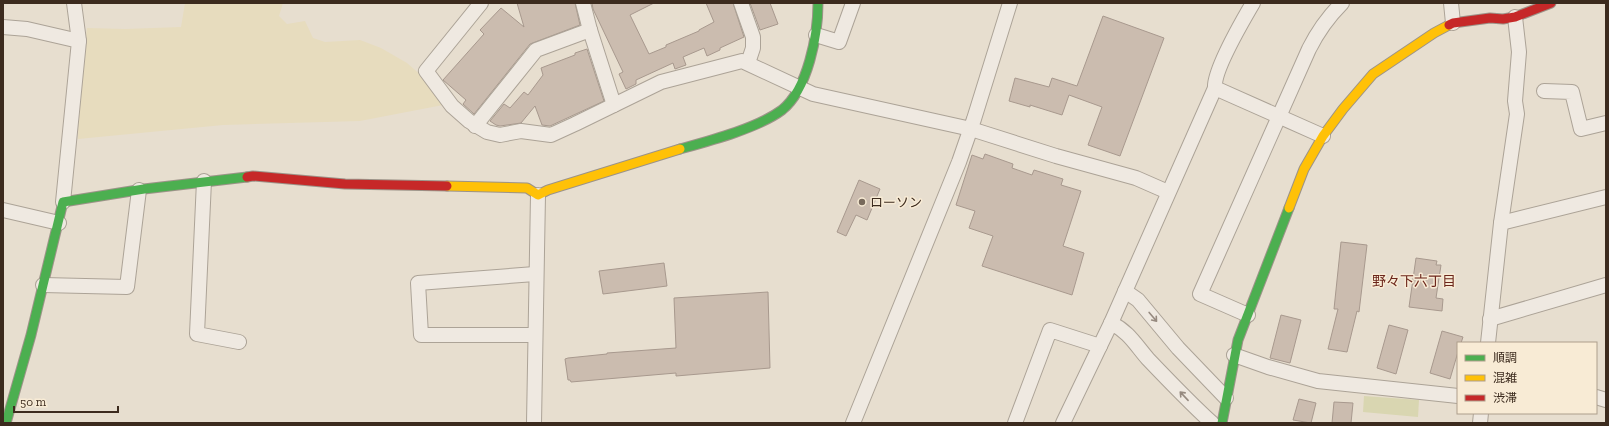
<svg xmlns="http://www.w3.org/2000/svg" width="1609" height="426" viewBox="0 0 1609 426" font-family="'Zilla Slab','Noto Sans JP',serif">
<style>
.farmland{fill:#e7dcbe}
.green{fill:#d9d6b1}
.building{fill:#cbbcaf;stroke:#a8998e}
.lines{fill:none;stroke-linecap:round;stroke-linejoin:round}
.street-casing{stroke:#aca397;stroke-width:16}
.fast-casing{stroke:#9c9388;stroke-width:11}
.slow-casing{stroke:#9c9388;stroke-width:11}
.jam-casing{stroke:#9c9388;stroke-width:11}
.street{stroke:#efe9e1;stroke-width:14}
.fast{stroke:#4caf50;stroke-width:9}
.slow{stroke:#ffc107;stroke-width:9}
.jam{stroke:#c62828;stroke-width:9}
.oneway{stroke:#968a80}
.poi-dot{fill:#786a5c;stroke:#f8ebd5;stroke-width:1.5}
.labels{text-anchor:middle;stroke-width:3;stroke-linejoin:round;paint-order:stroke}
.poi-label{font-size:13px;fill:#3c2b1e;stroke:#f8ebd5;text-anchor:start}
.neighbourhood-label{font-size:14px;fill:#6c261b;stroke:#f8ebd5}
</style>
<rect width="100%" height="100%" fill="#e7decf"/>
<polygon class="farmland" points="185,3 283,3 279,16 287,24 305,21 313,38 325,42 360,40 381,48 407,63 430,83 443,105 360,121 223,125 78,139 79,94 87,28 125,29 181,27"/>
<polygon class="green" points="1364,396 1419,400 1418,417 1363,412"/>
<g class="building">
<polygon points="517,3 575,3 580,25 530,44 474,114 463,104 466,100 443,80 484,34 480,30 501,8 524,27"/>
<polygon points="592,3 654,3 630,15 649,54 666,47 666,45 699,31 699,30 714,22 706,3 733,3 744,37 720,48 720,50 707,56 704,48 683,57 686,65 675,69 673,63 636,80 636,84 626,89 619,74 623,72 593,9"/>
<polygon points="750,3 770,3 778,24 760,30"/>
<polygon points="1103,16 1164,38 1120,156 1088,145 1102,107 1069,95 1062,115 1030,105 1030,107 1009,101 1015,78 1049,87 1052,78 1077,86"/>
<polygon points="587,49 604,101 550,126 542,125 535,106 521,123 500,126 496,125 490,121 504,104 510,108 524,92 528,95 543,75 541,68 575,55 575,53"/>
<polygon points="985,154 1013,164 1012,168 1032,175 1034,170 1063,179 1061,185 1081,191 1063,246 1084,253 1072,295 982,266 993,236 969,228 975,211 956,205 972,155 983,159"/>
<polygon points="859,180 880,189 867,220 856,215 846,236 837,232"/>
<polygon points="1341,242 1367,245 1359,312 1357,311 1347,352 1328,349 1338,309 1334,309"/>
<polygon points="1416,258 1437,261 1436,265 1441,265 1436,298 1443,299 1442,311 1409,307"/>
<polygon points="664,263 667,286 603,294 599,271"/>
<polygon points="768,292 770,368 676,376 676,373 571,382 570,380 568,380 565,359 568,358 607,354 607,353 676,348 674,298"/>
<polygon points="1281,315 1301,320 1290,363 1270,358"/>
<polygon points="1389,325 1408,330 1396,374 1377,368"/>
<polygon points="1442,331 1463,337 1461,343 1458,343 1458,352 1450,379 1430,373"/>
<polygon points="1299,399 1316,403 1311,423 1293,420"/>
<polygon points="1334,402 1353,403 1351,423 1332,423"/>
</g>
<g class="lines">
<g class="street-casing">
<g id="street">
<polyline points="74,3 79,41"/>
<polyline points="481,3 426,71 452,106 469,121 487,132 500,135 521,131 551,135 575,124 661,82 742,61 813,94 971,129 1056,156 1136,178 1168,192"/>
<polyline points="583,3 590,30 614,105"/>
<polyline points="741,3 753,37 753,48 748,63"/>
<polyline points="1451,3 1453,23"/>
<polyline points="3,27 27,29 79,41 63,202"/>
<polyline points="816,35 839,42 853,3"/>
<polyline points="1215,88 1323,136"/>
<polyline points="1544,91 1572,92 1581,129 1606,123"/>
<polyline points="475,126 536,50 590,30"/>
<polyline points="204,181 197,334 239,342"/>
<polyline points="3,210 59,223"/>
<polyline points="1501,223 1606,197"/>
<polyline points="43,285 127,287 139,190"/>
<polyline points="1125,291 1138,300 1178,348 1226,398"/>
<path d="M1248 315 1200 294 1309 49C1318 31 1328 17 1342 3"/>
<polyline points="1490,319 1606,285"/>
<path d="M1111 323C1129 332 1135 344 1148 359 1169 381 1190 403 1212 423"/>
<polyline points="535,335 421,335 418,283 535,274"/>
<polyline points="1488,343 1501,223 1517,114 1515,101 1519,52 1515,17"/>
<polyline points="1234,355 1268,367 1318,381 1458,396"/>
<polyline points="1596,397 1606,400"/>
<polyline points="534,423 538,195"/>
<polyline points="853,423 959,162 974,119 1010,3"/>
<polyline points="1015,423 1050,330 1100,346"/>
<path d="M1063 423 1111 323 1215 88C1213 71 1243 20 1253 3"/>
<polyline points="1480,423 1481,413"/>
</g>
</g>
<g class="fast-casing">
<g id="fast">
<path d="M680 149C709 141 758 128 782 110 808 89 818 35 818 3"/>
<polyline points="6,423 31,335 63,202 144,189 247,177"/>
<polyline points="1222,423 1238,340 1289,208"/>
</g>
</g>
<g class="slow-casing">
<g id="slow">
<polyline points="447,186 527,188 538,195 548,190 680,149"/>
<polyline points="1289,208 1304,169 1323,136 1343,109 1373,74 1434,33 1449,25"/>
</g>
</g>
<g class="jam-casing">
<g id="jam">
<polyline points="1449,25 1453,23 1490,18 1503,19 1515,17 1551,3"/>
<polyline points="247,177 253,176 345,184 447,186"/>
</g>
</g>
<use href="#street" class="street"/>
<use href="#fast" class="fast"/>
<use href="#slow" class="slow"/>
<use href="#jam" class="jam"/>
</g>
<defs><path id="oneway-shaft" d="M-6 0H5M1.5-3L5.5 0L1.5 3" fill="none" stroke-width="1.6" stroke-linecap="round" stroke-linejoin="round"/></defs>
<g class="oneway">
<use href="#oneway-shaft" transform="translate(1153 317) rotate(50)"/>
<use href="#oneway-shaft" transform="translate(1184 396) rotate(-133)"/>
</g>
<circle class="poi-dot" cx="862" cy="202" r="4"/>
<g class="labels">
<g class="poi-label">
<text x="870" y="207">ローソン</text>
</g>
<g class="neighbourhood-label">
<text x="1414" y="286">野々下六丁目</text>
</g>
</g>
<rect width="1609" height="426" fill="none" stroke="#3c2b1e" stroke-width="8"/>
<rect x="1457" y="342" width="140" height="72" fill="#f8ebd5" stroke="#ad9e8c"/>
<rect x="1465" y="355" width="20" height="6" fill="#4caf50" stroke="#ad9e8c"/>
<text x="1493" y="362" font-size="12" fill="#3c2b1e">順調</text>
<rect x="1465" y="375" width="20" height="6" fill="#ffc107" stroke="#ad9e8c"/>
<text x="1493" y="382" font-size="12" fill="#3c2b1e">混雑</text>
<rect x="1465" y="395" width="20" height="6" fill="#c62828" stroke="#ad9e8c"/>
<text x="1493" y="402" font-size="12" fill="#3c2b1e">渋滞</text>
<path d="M14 406v6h104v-6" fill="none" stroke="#3c2b1e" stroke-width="2"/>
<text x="20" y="406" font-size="12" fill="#3c2b1e" stroke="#f8ebd5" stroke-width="3" paint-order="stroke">50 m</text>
</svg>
